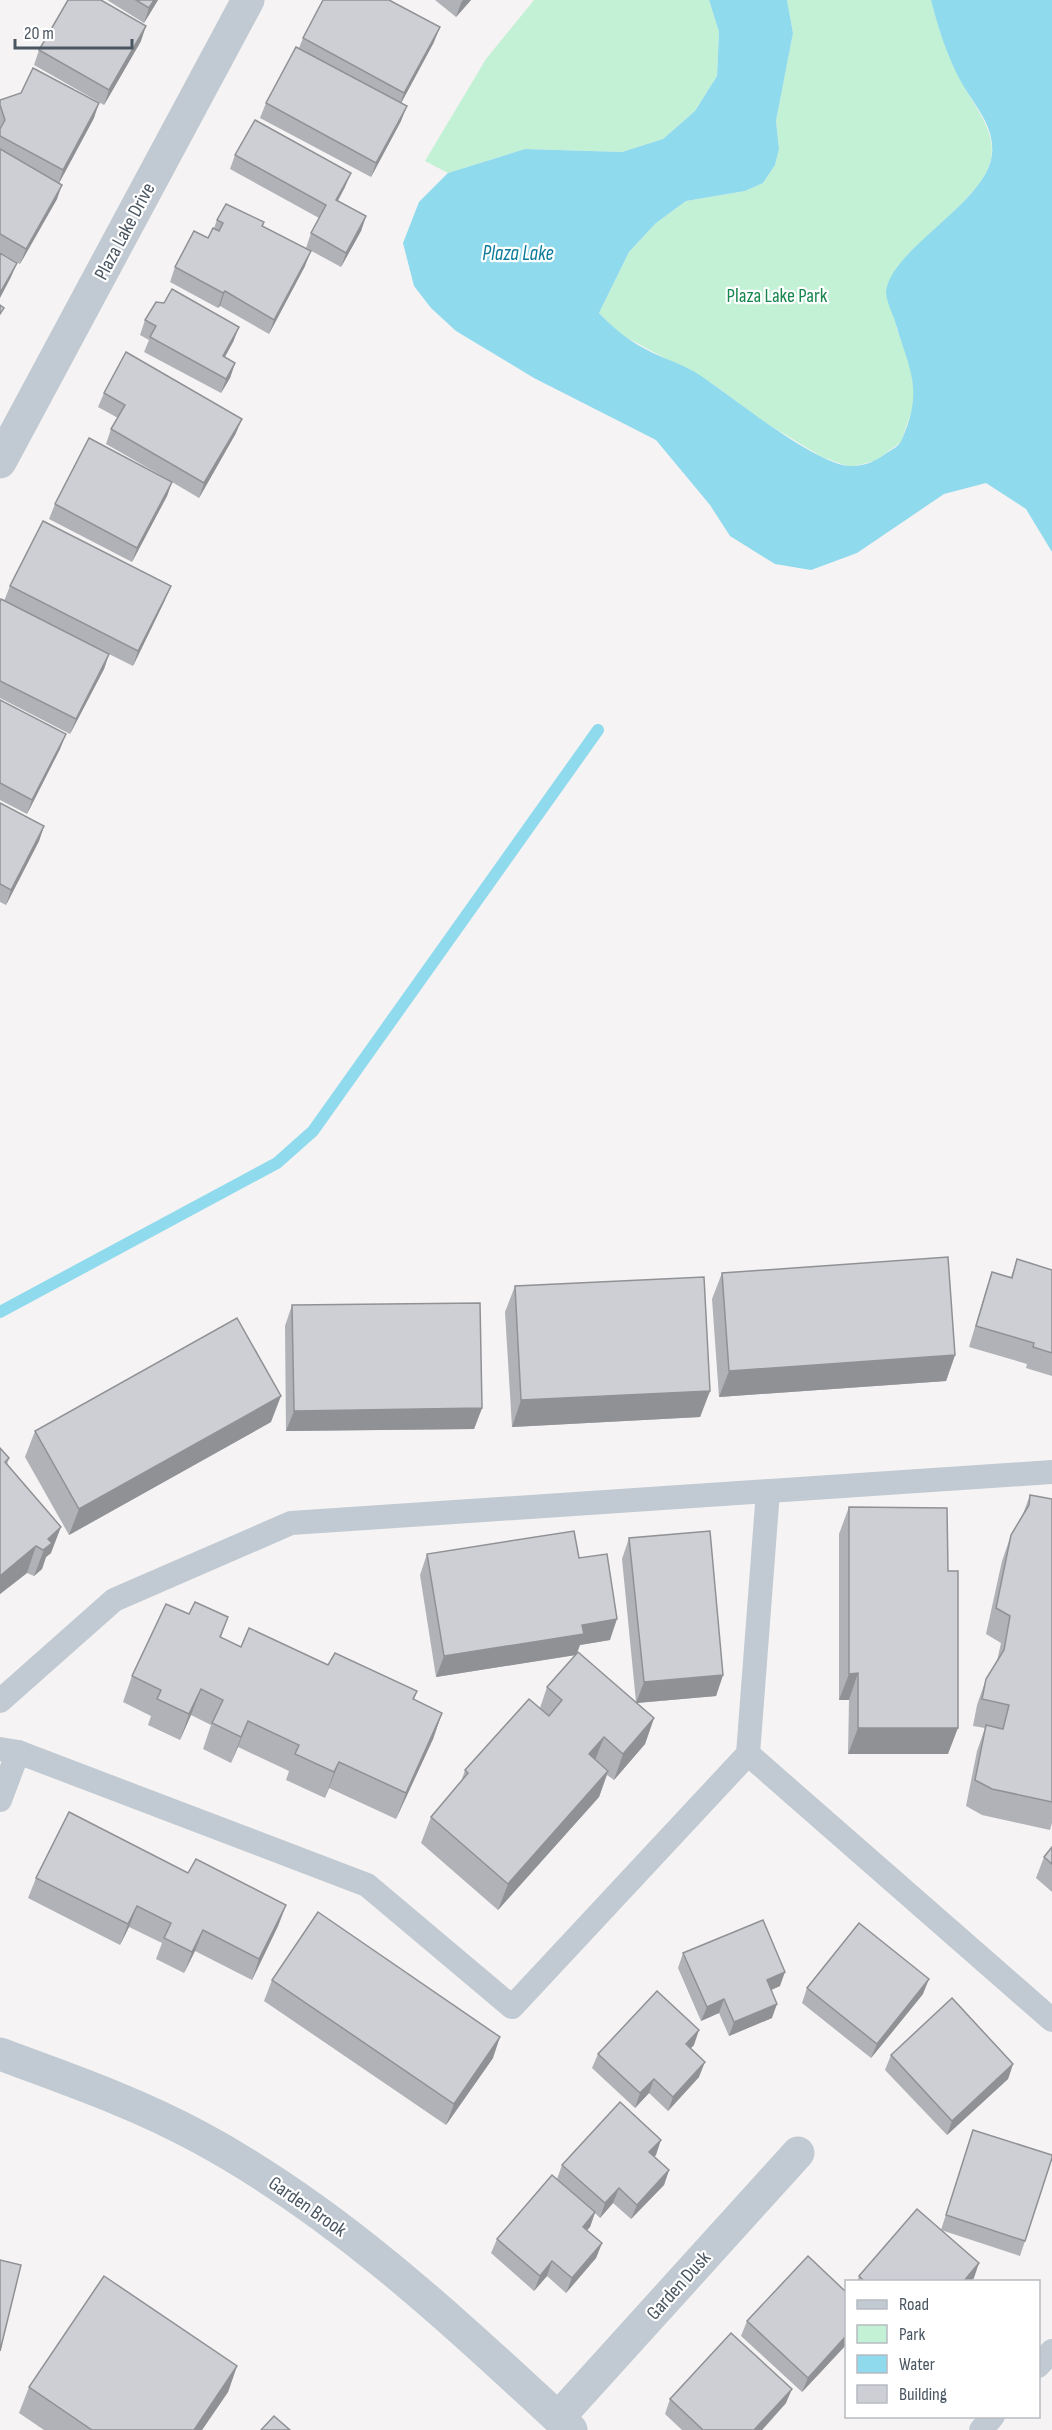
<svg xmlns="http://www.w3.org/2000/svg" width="1052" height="2430" viewBox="0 0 1052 2430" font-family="'Sofia Sans Condensed',sans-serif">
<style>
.green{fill:#c3f1d5}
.water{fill:#90daee}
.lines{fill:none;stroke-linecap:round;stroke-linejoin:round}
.stream{stroke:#90daee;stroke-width:12}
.lane{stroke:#c1cad2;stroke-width:24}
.street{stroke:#c1cad2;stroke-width:33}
.wall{fill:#b0b2b7}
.shaded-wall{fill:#909195}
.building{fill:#cdcfd5;stroke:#909195;stroke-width:1.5}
.labels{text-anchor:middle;stroke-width:4.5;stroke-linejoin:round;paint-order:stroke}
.street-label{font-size:20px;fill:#4a5661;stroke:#fff}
.park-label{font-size:20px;fill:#17864f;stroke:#fff}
.water-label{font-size:21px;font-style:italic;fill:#0c7c9b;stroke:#fff}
</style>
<rect width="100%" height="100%" fill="#f5f3f3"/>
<g class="green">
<polygon points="534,0 709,0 719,32 717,76 695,111 663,139 622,152 525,149 448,173 425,161 486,59"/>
<path d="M787 0H931C938 28 947 52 959 77 977 114 1011 143 978 185 952 217 918 242 893 275L896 327 912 370 915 401 901 442 875 461 850 467 822 457 761 420 713 384 618 333 599 313 629 252 656 223 686 201 745 191 763 183 775 165 779 149 776 121 793 33Z"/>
</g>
<path class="water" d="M709 0H787L793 33 776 121 779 149 775 165 763 183 745 191 686 201 656 223 629 252 599 313C615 330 632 343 653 353 668 360 684 365 698 374 729 394 819 468 852 466 865 466 876 461 885 454 891 450 900 446 902 439 925 387 908 368 894 318 891 311 886 299 886 292 890 249 988 202 992 154 995 125 973 104 960 80 947 55 938 28 931 0H1052V552L1026 509 986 483 944 494 857 553 811 570 775 564 730 536 710 505 656 440 534 378 456 331 431 308 414 286 403 243 419 202 448 173 525 149 622 152 663 139 695 111 717 76 719 32Z"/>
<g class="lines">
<polyline class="stream" points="0,1312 277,1163 313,1131 598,730"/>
<g class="lane">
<polyline points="0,1701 114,1600 291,1523 1052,1472"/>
<polyline points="0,1749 18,1752 367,1885 512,2007 748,1754 1052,2020"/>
<polyline points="748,1754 768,1491"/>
<polyline points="0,1800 18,1752"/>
<polyline points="1038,2366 1052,2351"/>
<polyline points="981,2430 993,2416"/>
</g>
<g class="street">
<polyline points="0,462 248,0"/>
<path d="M0 2054C68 2079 137 2103 201 2138 341 2214 455 2323 571 2430"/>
<polyline points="558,2418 798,2153"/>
</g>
</g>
<g class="wall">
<polygon points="107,0 158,0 144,23"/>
<polygon points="435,0 471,0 456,17"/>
<polygon points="303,38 434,42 401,103 401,121 371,177 260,118 266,103 299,48"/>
<polygon points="141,41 104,105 34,65 39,50"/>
<polygon points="0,100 94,118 59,183 57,199 20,264 0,252"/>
<polygon points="235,155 345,187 338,201 366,216 361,231 341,267 306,248 311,233 319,218 230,169"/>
<polygon points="217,220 264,222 263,226 305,266 269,334 220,306 218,308 170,282 175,267 208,238 214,228"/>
<polygon points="145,320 239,327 233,342 225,357 235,363 230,378 221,393 144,352 149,340 140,335"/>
<polygon points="104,393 236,433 199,498 172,482 167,496 132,562 49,519 55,504 169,480 106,444 111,429 118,418 98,407"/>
<polygon points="10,586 165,600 133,666 77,638 109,654 104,669 70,734 0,698 0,602 4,601"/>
<polygon points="0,700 66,734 60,749 27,814 0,800"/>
<polygon points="0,803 44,826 39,841 6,905 0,902"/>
<polygon points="1017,1259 1052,1270 1052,1376 1026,1368 1027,1364 969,1347 985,1293 992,1272 1011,1277"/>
<polygon points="722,1273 955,1355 946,1381 719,1397 712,1299"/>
<polygon points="515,1286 710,1391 700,1417 512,1427 505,1312"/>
<polygon points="292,1305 482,1408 474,1429 286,1431 285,1326"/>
<polygon points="271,1422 69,1535 25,1457 35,1431"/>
<polygon points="0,1448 9,1458 7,1465 51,1553 46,1557 42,1569 34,1576 27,1573 0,1594"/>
<polygon points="1030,1495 1052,1499 1052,1823 1050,1830 982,1815 966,1806 977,1751 985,1728 973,1726 977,1705 986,1679 997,1661 1001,1643 986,1634 1002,1561 1011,1535 1023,1514"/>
<polygon points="849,1507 948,1754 848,1754 849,1700 839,1700 839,1534"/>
<polygon points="629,1538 723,1675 716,1696 637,1703 654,1718 645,1744 614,1780 607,1775 599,1797 498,1910 421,1843 431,1817 461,1782 465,1770 540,1708 547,1687 575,1655 436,1677 420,1575 427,1554 579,1558 610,1640 580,1645 577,1653 636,1702 622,1559"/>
<polygon points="189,1614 228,1617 221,1637 241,1647 328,1665 417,1691 414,1700 442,1713 433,1739 396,1819 329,1788 325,1798 286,1780 289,1771 238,1747 231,1763 203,1749 211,1725 191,1715 180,1740 148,1725 151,1716 123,1702 132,1676"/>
<polygon points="1052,1847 1052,1892 1036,1878 1044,1857"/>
<polygon points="188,1873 286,1905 278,1926 252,1980 195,1951 184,1973 156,1959 162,1943 129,1927 120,1945 28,1898 36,1878"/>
<polygon points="683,1953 780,1986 771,1990 772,2018 729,2036 719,2013 701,2021 678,1968"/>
<polygon points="272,1980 493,2058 446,2125 264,2001"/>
<polygon points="807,1988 923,1994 871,2058 802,2003"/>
<polygon points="694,2045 690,2049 699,2077 668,2111 649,2093 635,2108 592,2068 598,2054"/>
<polygon points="891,2055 1013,2064 1008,2079 947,2135 885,2070"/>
<polygon points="973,2130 1025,2241 1020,2256 941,2230"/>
<polygon points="656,2155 654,2157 669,2170 664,2185 631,2219 613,2203 600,2218 595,2213 590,2227 587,2230 602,2243 596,2258 566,2293 547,2276 534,2291 491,2253 497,2239 557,2179 562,2165"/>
<polygon points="859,2276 974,2278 970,2282 857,2282"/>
<polygon points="846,2292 846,2345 802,2392 741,2336 747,2321"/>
<polygon points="237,2366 228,2392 202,2430 44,2430 19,2413 29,2387"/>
<polygon points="670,2399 786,2403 762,2430 682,2430 665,2414"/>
</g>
<g class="shaded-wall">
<polygon points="154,0 158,0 144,23 149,8"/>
<polygon points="463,0 471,0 456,17 461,3"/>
<polygon points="146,26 141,41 104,105 109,90"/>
<polygon points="440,27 434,42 399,107 404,93"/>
<polygon points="99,103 94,118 58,185 63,170"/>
<polygon points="407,106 401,121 371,177 376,163"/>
<polygon points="351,173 345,187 330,214 336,200"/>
<polygon points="62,185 57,199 20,264 26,249"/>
<polygon points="366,216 361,231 341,267 346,253"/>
<polygon points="311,251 305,266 269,334 274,320"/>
<polygon points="17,263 11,277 0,298 0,293"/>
<polygon points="225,291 220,306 218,308 223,293"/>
<polygon points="239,327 233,342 217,371 223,356"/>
<polygon points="235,363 230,378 221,393 226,379"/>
<polygon points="242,419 236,433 199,498 204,483"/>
<polygon points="172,482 167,496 132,562 137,548"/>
<polygon points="171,586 165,600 133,666 138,651"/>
<polygon points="109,654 104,669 70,734 76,719"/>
<polygon points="66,734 60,749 27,814 32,800"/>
<polygon points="44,826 39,841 6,905 11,890"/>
<polygon points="955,1355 946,1381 719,1397 729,1371"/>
<polygon points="710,1391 700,1417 512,1427 521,1400"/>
<polygon points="281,1396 271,1422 69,1535 79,1509"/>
<polygon points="482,1408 474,1429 286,1431 294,1411"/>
<polygon points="61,1527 51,1553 46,1557 42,1569 34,1576 48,1539"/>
<polygon points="36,1546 27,1573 0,1594 0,1576"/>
<polygon points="617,1619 610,1640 580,1645 576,1655 436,1677 444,1656 582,1625"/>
<polygon points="858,1673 849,1700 839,1700 849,1674"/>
<polygon points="723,1675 716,1696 636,1703 644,1682"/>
<polygon points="201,1689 191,1715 180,1740 189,1714"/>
<polygon points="442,1713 433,1739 396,1819 406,1793"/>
<polygon points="654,1718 645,1744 614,1780 623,1754"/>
<polygon points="248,1721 238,1747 231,1763 241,1737"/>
<polygon points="858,1728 958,1728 948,1754 848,1754"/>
<polygon points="604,1737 594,1763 589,1754"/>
<polygon points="339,1762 329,1788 325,1798 334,1772"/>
<polygon points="608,1771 599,1797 498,1910 508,1884"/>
<polygon points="286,1905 278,1926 252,1980 259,1959"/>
<polygon points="137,1906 129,1927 120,1945 128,1924"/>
<polygon points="203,1930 195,1951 184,1973 192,1952"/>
<polygon points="785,1972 780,1986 762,1994 767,1980"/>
<polygon points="929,1979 923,1994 871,2058 877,2044"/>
<polygon points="724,1999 719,2013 701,2021 707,2007"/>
<polygon points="777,2004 772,2018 729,2036 734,2022"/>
<polygon points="699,2030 694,2045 680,2059 686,2044"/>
<polygon points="500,2037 493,2058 446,2125 454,2104"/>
<polygon points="705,2062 699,2077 668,2111 673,2097"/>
<polygon points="1013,2064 1008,2079 947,2135 952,2121"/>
<polygon points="654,2079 649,2093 635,2108 640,2093"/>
<polygon points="661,2140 656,2155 644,2167 649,2152"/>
<polygon points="669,2170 664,2185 631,2219 637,2205"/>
<polygon points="619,2188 613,2203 600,2218 605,2203"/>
<polygon points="595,2212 590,2227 577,2241 583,2227"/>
<polygon points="602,2243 596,2258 566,2293 572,2278"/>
<polygon points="552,2261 547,2276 534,2291 540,2276"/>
<polygon points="979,2263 974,2278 970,2282 963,2282"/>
<polygon points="846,2336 846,2345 802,2392 808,2378"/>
<polygon points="237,2366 228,2392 202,2430 194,2430"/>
<polygon points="792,2389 786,2403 762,2430 754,2430"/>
</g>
<g class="building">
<polygon points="68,0 101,0 146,26 109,90 39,50"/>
<polygon points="136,0 154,0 149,8"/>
<polygon points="323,0 389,0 440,27 404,93 303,38"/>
<polygon points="296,47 407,106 376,163 266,103"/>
<polygon points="33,68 99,103 63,170 0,136 0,129 5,120 0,105 0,100 21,93"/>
<polygon points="255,120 351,173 336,200 366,216 346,253 311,233 326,205 235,155"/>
<polygon points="0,149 62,185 26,249 0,234"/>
<polygon points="226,204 264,222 262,226 311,251 274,320 225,291 223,293 175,267 194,231 208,238 213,228 219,231 223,223 217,220"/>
<polygon points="0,253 17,263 0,293"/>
<polygon points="172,289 239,327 223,356 235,363 226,379 150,337 156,326 145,320 156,302 164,303"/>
<polygon points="0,305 4,308 0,314"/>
<polygon points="126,352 242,419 204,483 111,429 125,405 104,393"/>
<polygon points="89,438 172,482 137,548 55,504"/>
<polygon points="43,521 171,586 138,651 10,586"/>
<polygon points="1,599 109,654 76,719 0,681 0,602"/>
<polygon points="0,700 66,734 32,800 0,783"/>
<polygon points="0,803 44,826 11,890 0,884"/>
<polygon points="948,1257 955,1355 729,1371 722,1273"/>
<polygon points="1017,1259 1052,1270 1052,1353 1033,1347 1034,1343 976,1326 992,1272 1012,1278"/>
<polygon points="704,1277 710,1391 521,1400 515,1286"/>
<polygon points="480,1303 482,1408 294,1411 292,1305"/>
<polygon points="237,1318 281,1396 79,1509 35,1431"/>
<polygon points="0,1448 9,1458 5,1462 61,1527 48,1539 52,1543 43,1550 36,1546 0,1576"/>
<polygon points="1030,1495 1052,1499 1052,1802 992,1789 975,1780 986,1725 1003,1729 1009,1705 982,1699 986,1679 1004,1650 1010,1616 996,1608 1011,1535 1029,1505"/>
<polygon points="849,1507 947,1508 948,1571 958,1571 958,1728 858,1728 858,1673 849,1674"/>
<polygon points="574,1531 579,1558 607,1554 617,1619 582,1625 584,1634 444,1656 427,1554"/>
<polygon points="710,1531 723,1675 644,1682 629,1538"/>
<polygon points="195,1602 228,1617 220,1637 241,1647 249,1628 328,1665 335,1653 417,1691 413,1699 442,1713 406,1793 339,1762 334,1772 295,1754 299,1745 248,1721 241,1737 212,1723 223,1700 201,1689 189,1714 157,1699 161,1690 132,1676 166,1604 189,1614"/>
<polygon points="578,1652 654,1718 623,1754 604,1737 589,1754 608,1771 508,1884 431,1817 468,1773 465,1770 529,1699 549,1716 562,1700 547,1687"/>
<polygon points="69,1812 188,1873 196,1859 286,1905 259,1959 203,1930 192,1952 164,1938 171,1923 137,1906 128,1924 36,1878"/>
<polygon points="1052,1847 1052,1864 1044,1857"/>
<polygon points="318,1912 500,2037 454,2104 272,1980"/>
<polygon points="763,1920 785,1972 767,1980 777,2004 734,2022 724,1999 707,2007 683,1953"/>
<polygon points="859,1923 929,1979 877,2044 807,1988"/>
<polygon points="657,1991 699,2030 686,2044 705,2062 673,2097 654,2079 640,2093 598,2054"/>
<polygon points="952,1998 1013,2064 952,2121 891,2055"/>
<polygon points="620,2102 661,2140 649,2152 669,2170 637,2205 619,2188 605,2203 562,2165"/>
<polygon points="973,2130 1052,2155 1052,2158 1025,2241 946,2215"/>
<polygon points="552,2175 595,2212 583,2227 602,2243 572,2278 552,2261 540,2276 497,2239"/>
<polygon points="917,2209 979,2263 963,2282 865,2282 859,2276"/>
<polygon points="808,2256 846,2292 846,2336 808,2378 747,2321"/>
<polygon points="0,2260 21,2265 0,2351"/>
<polygon points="104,2276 237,2366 194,2430 92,2430 29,2387"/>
<polygon points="731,2333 792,2389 754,2430 703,2430 670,2399"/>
<polygon points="274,2416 290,2430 261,2430"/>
</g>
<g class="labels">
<g class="street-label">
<text transform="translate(124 231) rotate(-62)" y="7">Plaza Lake Drive</text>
<text transform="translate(308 2206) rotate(35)" y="7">Garden Brook</text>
<text transform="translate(678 2285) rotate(-48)" y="7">Garden Dusk</text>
</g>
<g class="park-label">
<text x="777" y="302">Plaza Lake Park</text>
</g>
<g class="water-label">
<text x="518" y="260">Plaza Lake</text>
</g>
</g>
<rect x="845" y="2280" width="195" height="138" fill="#ffffff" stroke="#b7bbc0" stroke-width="1.5"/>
<rect x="857" y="2300" width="30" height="9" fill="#c1cad2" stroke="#b7bbc0" stroke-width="1.5"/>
<text x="899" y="2310" font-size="18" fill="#4a5661">Road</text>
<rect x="857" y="2325" width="30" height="18" fill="#c3f1d5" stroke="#b7bbc0" stroke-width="1.5"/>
<text x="899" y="2340" font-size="18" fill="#4a5661">Park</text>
<rect x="857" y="2355" width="30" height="18" fill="#90daee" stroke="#b7bbc0" stroke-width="1.5"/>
<text x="899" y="2370" font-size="18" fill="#4a5661">Water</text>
<rect x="857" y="2385" width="30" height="18" fill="#cdcfd5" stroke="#b7bbc0" stroke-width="1.5"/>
<text x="899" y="2400" font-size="18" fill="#4a5661">Building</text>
<path d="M15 39v9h117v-9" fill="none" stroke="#4a5661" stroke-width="3"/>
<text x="24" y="39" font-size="18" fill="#4a5661" stroke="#ffffff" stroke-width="4.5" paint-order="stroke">20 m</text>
</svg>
